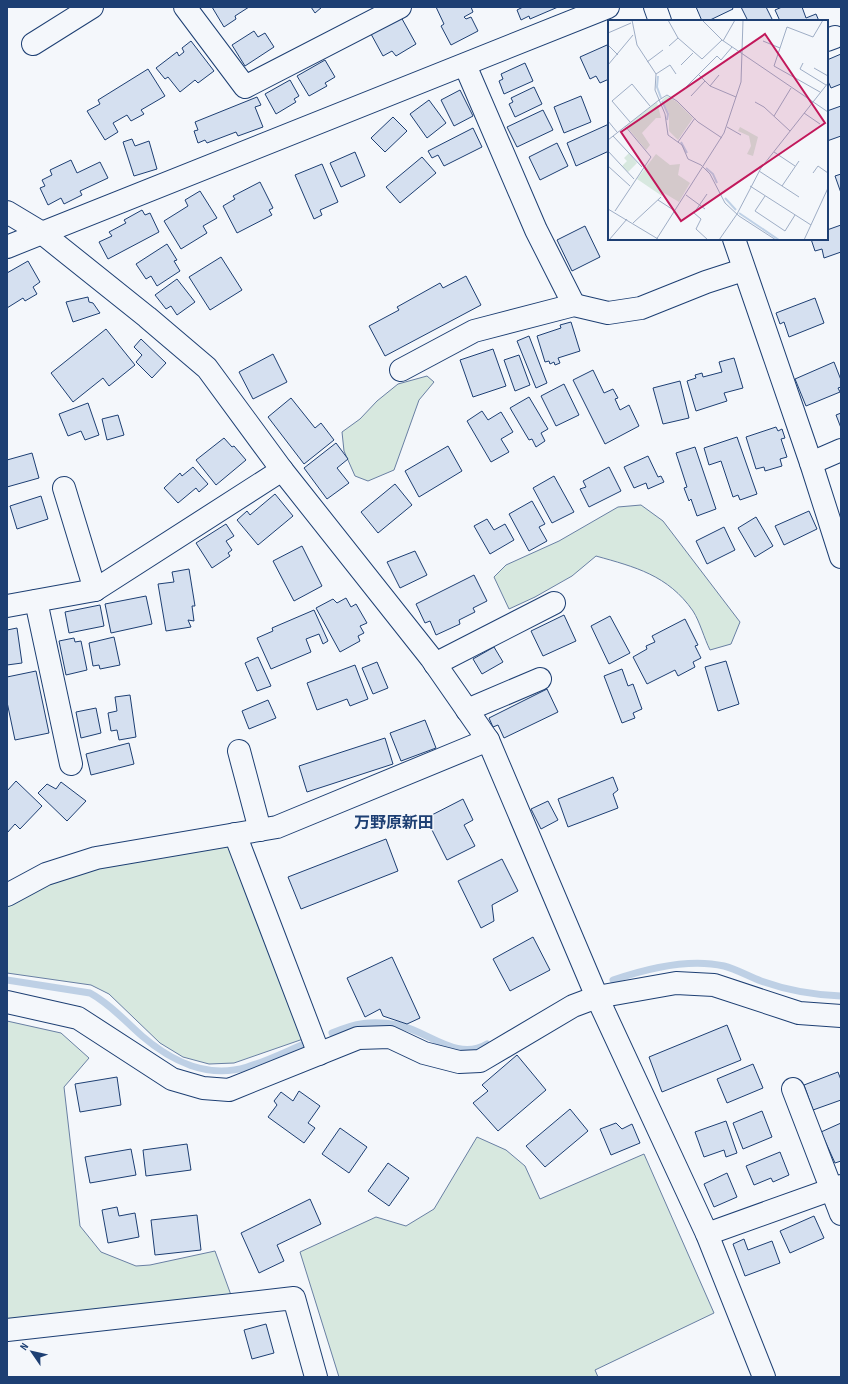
<svg xmlns="http://www.w3.org/2000/svg" width="848" height="1384" viewBox="0 0 848 1384" font-family="'Sofia Sans Condensed','Noto Sans JP',sans-serif">
<style>
.green{fill:#d7e8df;stroke:#687fa3}
.lines{fill:none;stroke-linecap:round;stroke-linejoin:round}
.stream{stroke:#bed0e5;stroke-width:7}
.building{fill:#d5e0f0;stroke:#1d3f73}
.minor-casing{stroke:#1d3f73;stroke-width:24}
.minor{stroke:#f4f7fb;stroke-width:22}
.labels{text-anchor:middle;stroke-width:3;stroke-linejoin:round;paint-order:stroke}
.quarter-label{font-size:16px;font-weight:bold;fill:#1d3f73;stroke:#f4f7fb}
.inset-river{fill:none;stroke:#bed0e5;stroke-width:2}
.inset-road{fill:none;stroke:#9eadc5;stroke-width:1}
.view{fill:#c2185b;fill-opacity:0.15;stroke:#c2185b;stroke-width:2}
.inset-edge{fill:none;stroke:#1d3f73;stroke-width:2}
</style>
<rect width="100%" height="100%" fill="#f4f7fb"/>
<g class="green">
<polygon points="427,376 434,382 419,400 394,470 368,481 355,476 344,451 342,432 360,419 377,401 398,384"/>
<path d="M641 505 663 521 740 622 731 644 710 650C704 638 700 622 693 611 668 575 635 567 596 556L572 576 535 597 509 609 494 577 506 565 559 541 618 507Z"/>
<polygon points="229,846 306,1038 234,1063 209,1064 183,1057 160,1043 109,994 91,985 7,973 7,903 50,879 107,865"/>
<polygon points="7,1021 61,1033 89,1058 64,1087 80,1226 101,1252 136,1266 150,1265 215,1251 231,1295 7,1320"/>
<polygon points="477,1137 506,1150 525,1166 540,1199 644,1154 714,1313 595,1370 598,1377 339,1377 300,1252 376,1217 406,1226 434,1209"/>
</g>
<g class="lines">
<g class="stream">
<path d="M7 980 90 993C110 1004 125 1021 142 1036 171 1061 208 1079 247 1067 268 1061 289 1050 309 1042"/>
<path d="M613 980C645 969 690 958 724 966 736 969 748 976 761 981 786 990 814 995 841 996"/>
<path d="M332 1033C355 1023 372 1020 398 1025 428 1031 457 1062 487 1044"/>
</g>
</g>
<g class="building">
<polygon points="212,7 249,7 235,16 236,19 224,27"/>
<polygon points="311,7 322,7 315,13"/>
<polygon points="436,7 471,7 473,12 464,17 466,19 471,17 478,31 451,45 441,26 444,24"/>
<polygon points="523,7 558,7 530,19 529,16 521,20 517,10"/>
<polygon points="696,7 732,7 733,9 708,21 702,21"/>
<polygon points="741,7 766,7 773,21 748,21"/>
<polygon points="782,7 802,7 806,18 816,14 819,21 780,21 775,10"/>
<polygon points="401,17 416,44 396,56 392,51 383,56 371,34"/>
<polygon points="254,31 258,37 265,33 274,47 245,66 232,45"/>
<polygon points="191,41 214,71 198,83 195,80 180,92 168,77 165,79 156,68 177,52 179,56 184,52 182,48"/>
<polygon points="607,45 609,48 609,79 600,83 596,76 590,79 580,57"/>
<polygon points="841,54 841,84 831,88 827,79 827,60"/>
<polygon points="325,60 335,77 325,83 327,86 309,96 297,76"/>
<polygon points="525,63 533,81 504,94 499,81 503,79 501,74"/>
<polygon points="148,69 165,96 141,110 144,114 131,121 127,115 113,123 118,132 105,140 87,111 100,104 98,100"/>
<polygon points="290,80 299,96 294,99 296,102 276,114 265,94"/>
<polygon points="534,87 542,104 515,117 509,104 513,102 511,98"/>
<polygon points="460,90 473,116 454,126 441,100"/>
<polygon points="581,96 591,122 564,133 554,107"/>
<polygon points="257,97 261,105 255,107 263,127 238,136 236,132 207,143 205,140 198,143 194,131 198,130 195,122"/>
<polygon points="429,100 446,123 427,138 410,114"/>
<polygon points="841,106 841,136 827,141 827,111"/>
<polygon points="543,110 553,130 517,147 507,127"/>
<polygon points="393,117 407,131 385,152 371,138"/>
<polygon points="609,124 609,151 576,166 567,143"/>
<polygon points="473,128 482,147 444,166 438,155 432,158 428,151"/>
<polygon points="132,139 135,146 149,141 157,169 134,176 123,142"/>
<polygon points="557,143 568,166 540,180 529,157"/>
<polygon points="355,152 365,176 341,187 330,163"/>
<polygon points="422,157 436,173 400,203 386,187"/>
<polygon points="71,160 77,173 100,162 108,178 80,191 82,195 64,204 61,198 48,205 40,188 45,186 42,180 52,175 50,170"/>
<polygon points="322,164 338,202 320,210 322,215 314,219 295,175"/>
<polygon points="841,174 841,193 835,176"/>
<polygon points="260,182 273,208 269,210 272,215 237,233 223,206 235,199 233,196"/>
<polygon points="200,191 217,218 203,226 207,233 181,249 164,221 188,206 185,200"/>
<polygon points="142,210 145,215 150,213 159,232 108,259 99,242 112,236 109,232 126,223 124,220"/>
<polygon points="841,225 841,252 824,258 822,249 815,251 811,239 827,239 827,230"/>
<polygon points="585,226 600,257 572,271 557,240"/>
<polygon points="167,244 177,260 174,261 180,271 157,286 151,276 146,279 136,264"/>
<polygon points="221,257 242,290 210,310 189,277"/>
<polygon points="28,261 40,282 33,287 37,294 25,301 23,298 7,308 7,273"/>
<polygon points="466,276 481,305 385,356 369,326 399,310 397,307 440,283 443,288"/>
<polygon points="177,279 195,302 177,315 171,306 166,309 155,295"/>
<polygon points="88,297 89,302 93,303 100,313 73,322 66,302"/>
<polygon points="815,298 824,323 789,337 784,322 780,324 776,313"/>
<polygon points="571,322 580,351 558,358 560,363 555,365 554,362 550,364 549,361 545,362 537,336 561,328 560,325"/>
<polygon points="106,329 135,365 109,386 103,378 73,402 51,373"/>
<polygon points="529,336 547,383 536,388 517,341"/>
<polygon points="141,339 166,363 152,378 136,362 142,355 134,347"/>
<polygon points="493,349 506,386 473,397 460,360"/>
<polygon points="273,354 287,382 253,399 239,372"/>
<polygon points="519,355 530,385 515,391 504,360"/>
<polygon points="734,358 743,388 724,393 727,401 696,411 687,381 696,378 695,375 702,373 703,377 722,372 719,362"/>
<polygon points="834,362 841,380 841,387 838,388 840,392 806,406 795,379"/>
<polygon points="593,370 604,393 613,389 618,398 615,399 620,410 629,405 639,426 605,444 573,380"/>
<polygon points="680,381 689,418 663,424 653,388"/>
<polygon points="564,384 579,415 556,426 541,396"/>
<polygon points="529,397 548,429 541,433 545,441 536,447 532,439 529,440 510,408"/>
<polygon points="291,398 315,428 321,423 334,440 304,464 268,417"/>
<polygon points="88,403 99,435 85,440 81,431 68,436 59,414"/>
<polygon points="482,411 488,420 501,412 513,432 501,439 509,452 491,462 467,421"/>
<polygon points="841,413 841,428 836,415"/>
<polygon points="118,415 124,435 107,440 102,419"/>
<polygon points="776,427 778,431 782,429 785,438 781,439 787,457 780,459 782,466 765,471 764,467 756,469 746,437"/>
<polygon points="737,437 757,494 740,500 738,495 733,497 721,461 709,465 704,448"/>
<polygon points="224,438 232,447 234,446 246,460 216,485 196,460"/>
<polygon points="336,443 348,459 337,468 349,483 327,499 304,468"/>
<polygon points="448,446 462,471 419,497 405,471"/>
<polygon points="695,447 716,509 697,516 691,499 689,501 684,488 687,487 676,453"/>
<polygon points="32,453 39,478 7,487 7,460"/>
<polygon points="648,456 658,477 661,476 664,482 648,489 646,483 634,488 624,467"/>
<polygon points="193,467 208,484 199,492 196,488 178,503 164,488 180,473 182,476"/>
<polygon points="609,467 621,491 589,507 580,489 586,487 583,481"/>
<polygon points="554,476 574,512 552,523 533,488"/>
<polygon points="395,484 412,505 378,533 361,512"/>
<polygon points="275,494 293,516 258,545 237,520 247,511 250,515"/>
<polygon points="41,496 48,519 17,529 10,506"/>
<polygon points="532,501 545,524 539,527 547,541 529,551 509,514"/>
<polygon points="809,511 817,529 784,545 775,526"/>
<polygon points="756,517 773,546 755,557 738,528"/>
<polygon points="487,519 494,530 505,524 514,540 490,554 474,526"/>
<polygon points="226,524 234,536 226,541 232,550 228,553 230,556 212,568 196,543"/>
<polygon points="724,527 735,550 707,564 696,541"/>
<polygon points="302,546 322,586 294,601 273,561"/>
<polygon points="415,551 427,575 400,588 387,562"/>
<polygon points="189,569 195,606 192,606 194,621 188,620 191,627 166,631 158,584 174,582 172,572"/>
<polygon points="474,575 487,601 473,608 475,612 459,620 460,624 436,635 430,621 425,623 416,604"/>
<polygon points="146,596 152,624 111,633 105,604"/>
<polygon points="346,598 351,607 356,604 367,623 360,626 364,633 358,636 360,641 340,652 316,608 333,599 337,603"/>
<polygon points="100,605 104,626 69,633 65,612"/>
<polygon points="314,610 328,641 323,644 319,634 306,639 311,652 271,669 257,638 273,631 272,628"/>
<polygon points="564,615 576,641 543,656 531,631"/>
<polygon points="610,616 630,653 609,664 591,626"/>
<polygon points="685,619 698,645 695,646 701,658 693,662 695,667 678,676 675,670 647,684 633,657 647,649 646,646 655,642 652,636"/>
<polygon points="17,628 22,663 7,665 7,630"/>
<polygon points="114,637 120,665 100,669 99,665 93,666 89,643"/>
<polygon points="74,638 75,642 81,641 87,670 66,675 59,641"/>
<polygon points="494,647 503,662 482,674 473,659"/>
<polygon points="258,657 271,686 257,691 245,663"/>
<polygon points="726,661 739,704 718,711 705,667"/>
<polygon points="377,662 388,688 373,694 362,668"/>
<polygon points="355,665 368,699 350,706 347,699 317,710 307,683"/>
<polygon points="622,669 628,686 633,684 642,709 633,713 635,718 622,723 604,676"/>
<polygon points="36,671 49,733 15,740 7,702 7,677"/>
<polygon points="547,689 558,712 504,738 498,725 493,727 489,718"/>
<polygon points="130,695 136,737 119,740 117,730 111,731 108,713 117,711 115,697"/>
<polygon points="268,700 276,718 249,729 242,711"/>
<polygon points="96,708 101,733 81,738 76,712"/>
<polygon points="425,720 436,748 401,761 390,733"/>
<polygon points="385,738 393,764 307,792 299,766"/>
<polygon points="129,743 134,764 91,775 86,754"/>
<polygon points="613,777 618,790 613,794 618,808 568,827 558,799"/>
<polygon points="16,781 42,806 20,829 15,824 7,833 7,791"/>
<polygon points="61,782 86,801 67,821 38,793 47,784 56,789"/>
<polygon points="463,799 473,820 464,825 475,846 447,860 426,818"/>
<polygon points="548,801 558,820 541,829 531,809"/>
<polygon points="386,839 398,871 301,909 288,877"/>
<polygon points="502,859 518,891 492,905 494,921 481,928 458,881"/>
<polygon points="533,937 550,970 510,991 493,959"/>
<polygon points="392,957 420,1018 407,1024 383,1016 380,1009 365,1017 347,978"/>
<polygon points="727,1025 741,1060 662,1092 649,1057"/>
<polygon points="517,1055 546,1090 498,1131 473,1103 488,1091 482,1085"/>
<polygon points="753,1064 763,1088 727,1103 717,1079"/>
<polygon points="838,1072 841,1080 841,1100 813,1110 804,1085"/>
<polygon points="117,1077 121,1105 80,1112 75,1084"/>
<polygon points="299,1091 320,1106 308,1123 315,1128 304,1143 268,1117 277,1105 274,1101 281,1092 293,1101"/>
<polygon points="570,1109 588,1131 545,1167 526,1146"/>
<polygon points="762,1111 772,1137 743,1149 733,1123"/>
<polygon points="726,1121 737,1153 726,1157 724,1150 704,1157 695,1132"/>
<polygon points="616,1123 622,1129 632,1124 640,1143 611,1155 600,1129"/>
<polygon points="841,1123 841,1161 835,1163 821,1132"/>
<polygon points="340,1128 367,1147 349,1173 322,1154"/>
<polygon points="187,1144 191,1170 146,1176 143,1150"/>
<polygon points="131,1149 136,1175 90,1183 85,1157"/>
<polygon points="780,1152 789,1175 773,1182 771,1178 754,1185 746,1166"/>
<polygon points="388,1163 409,1178 389,1206 368,1191"/>
<polygon points="727,1173 737,1197 714,1207 704,1184"/>
<polygon points="310,1199 321,1224 277,1245 284,1261 259,1273 241,1233"/>
<polygon points="117,1207 119,1216 135,1213 139,1237 108,1243 102,1210"/>
<polygon points="197,1215 201,1250 155,1255 151,1220"/>
<polygon points="814,1216 824,1238 790,1253 780,1231"/>
<polygon points="744,1239 748,1250 772,1241 780,1263 745,1276 733,1244"/>
<polygon points="266,1324 274,1353 252,1359 244,1330"/>
</g>
<g class="lines">
<g class="minor-casing">
<g id="minor">
<polyline points="185,7 245,87 400,7"/>
<polyline points="655,7 660,21"/>
<polyline points="827,40 835,37"/>
<polyline points="33,44 92,7"/>
<polyline points="465,65 536,230 574,305"/>
<polyline points="7,212 42,233 147,317 207,368 282,470 431,658 488,740 597,997 707,1234 764,1377"/>
<polyline points="734,239 811,463 841,557"/>
<polyline points="7,247 608,7"/>
<polyline points="401,370 474,331 574,305 608,313 641,308 706,282 743,270"/>
<polyline points="811,463 841,450"/>
<polyline points="64,488 95,590"/>
<polyline points="36,601 71,764"/>
<polyline points="7,606 95,590 282,470"/>
<polyline points="435,664 554,603"/>
<polyline points="467,710 540,679"/>
<polyline points="239,751 260,830"/>
<polyline points="235,834 319,1054"/>
<polyline points="7,895 46,874 96,858 277,827 488,740"/>
<polyline points="7,1002 78,1018 172,1079 203,1088 229,1090 358,1038 390,1037 424,1053 459,1062 480,1061 573,1006 597,997 676,983 714,985 799,1013 841,1016"/>
<polyline points="793,1089 841,1214"/>
<polyline points="707,1234 841,1186"/>
<polyline points="7,1330 294,1298 316,1377"/>
</g>
</g>
<use href="#minor" class="minor"/>
</g>
<g class="labels">
<g class="quarter-label">
<text x="394" y="828">万野原新田</text>
</g>
</g>
<g transform="translate(608 20)">
<rect width="220" height="220" fill="#f4f7fb"/>
<path d="M59 76 69 82 85 98 70 120 61 111V93L54 80ZM49 82 53 98H48L34 113 42 125 38 130 18 106ZM132 107 150 117 145 136 139 134 143 126 141 116 130 111ZM21 133 29 143 20 152 14 146 19 141 16 138ZM48 134 62 145 72 144 70 155 82 163 71 182 56 173 54 176 29 159Z" fill="#d7e8df"/>
<path class="inset-river" d="M50 56 49 67 53 78M54 81 60 94 59 100M73 122 79 133M98 148 105 154 109 163M117 178 128 190M131 193 171 220"/>
<path class="inset-road" d="M24 0 29 25 48 54 47 70 57 94 60 115 74 125 80 139 93 145 102 154 117 183 131 196 168 220M60 0 70 18M94 0 114 20 220 92M0 13 23 3M115 21 127 0M155 21 172 28M1 26 10 35M61 26 70 18 94 39 114 20M39 42 55 30M195 43 192 49 218 65M0 45 25 15M73 45 85 33M206 48 220 56M48 54 62 45 68 54M91 55 102 66 128 77M102 66 111 55M78 67 109 36 113 40 124 27M212 72 166 46 179 7 205 17 215 0M83 76 97 61M51 80 59 75 69 81 90 102 114 118M147 82 156 87 182 111M196 93 212 104M166 96 183 68M0 101 9 112M22 102 4 81 24 64 42 86M119 107 133 115M5 116 34 147M0 120 51 80M70 122 87 98M0 131 26 159M166 132 187 146M0 146 22 166M151 151 191 177M205 153 210 146 220 153M142 166 203 205M174 166 191 141M99 174 86 193 93 199 88 209 100 220M78 175 97 189M157 176 147 191 177 211 187 195M50 180 67 191M0 189 50 219M7 191 43 137 17 106M25 203 53 177M1 220 19 199M48 220 116 113 133 62 135 0M111 220 129 194 153 148 220 63M196 220 220 168"/>
<path class="view" d="M157 14 217 103 73 201 13 112Z"/>
<rect width="220" height="220" class="inset-edge"/>
</g>
<rect width="848" height="1384" fill="none" stroke="#1d3f73" stroke-width="16"/>
<g transform="translate(32 1352) rotate(304)" stroke="#f4f7fb" stroke-width="3" paint-order="stroke">
<path d="M0-3L7 15L0 10L-7 15Z" fill="#1d3f73"/>
<text y="-6" font-size="11" font-weight="bold" text-anchor="middle" fill="#1d3f73">N</text>
</g>
</svg>
